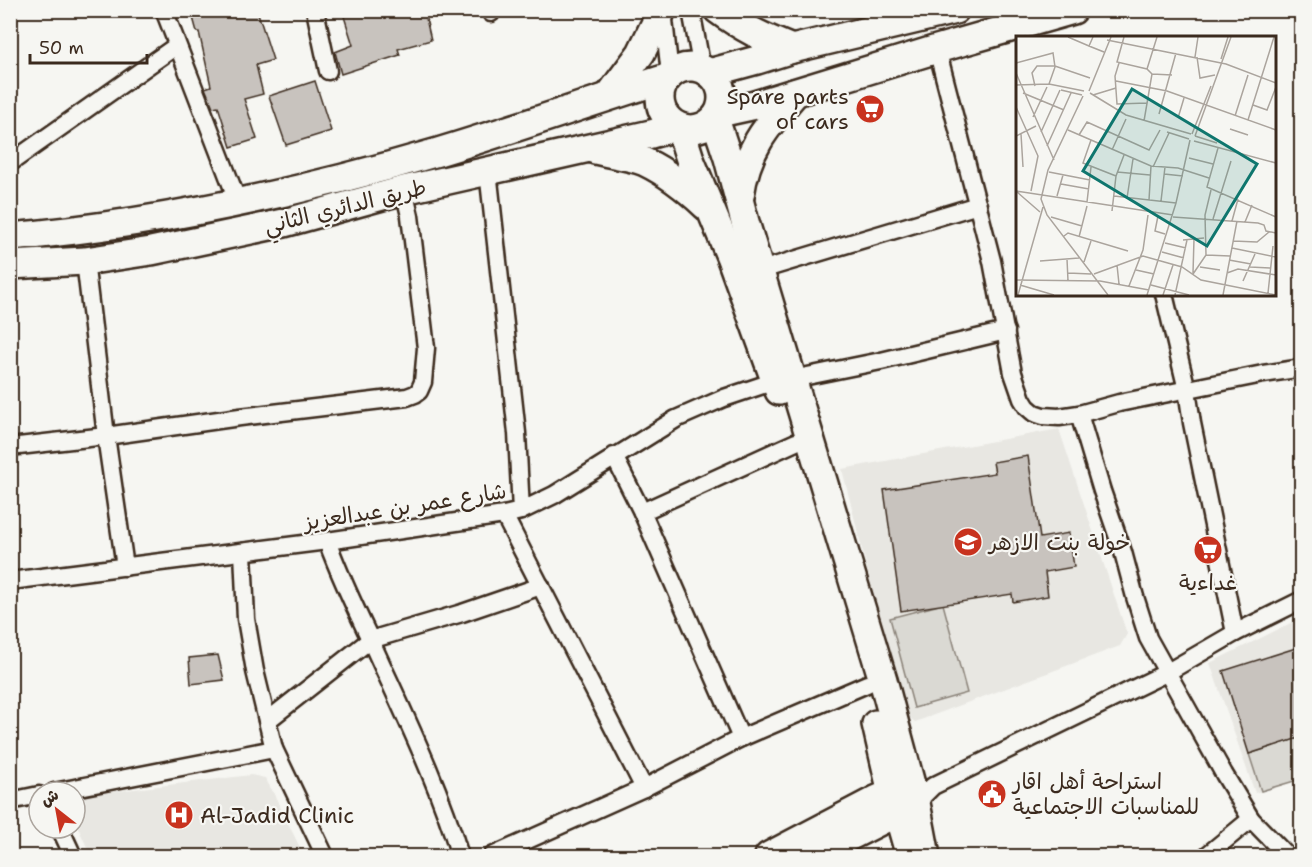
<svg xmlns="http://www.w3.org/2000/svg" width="1312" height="867" viewBox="0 0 1312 867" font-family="'Shantell Sans','Playpen Sans Arabic',sans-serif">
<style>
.built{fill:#e8e7e2}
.pitch{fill:#dad9d3;stroke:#8a8278;stroke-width:1.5}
.building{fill:#c8c3be;stroke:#3b2a1e;stroke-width:1.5}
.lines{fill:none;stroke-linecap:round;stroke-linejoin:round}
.minor-casing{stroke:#3b2a1e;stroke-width:21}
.primary-casing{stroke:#3b2a1e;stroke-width:32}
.minor{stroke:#f6f6f2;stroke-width:16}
.primary{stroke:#f6f6f2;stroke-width:27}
.labels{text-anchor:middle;stroke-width:4.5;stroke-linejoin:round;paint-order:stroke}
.poi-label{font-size:22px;fill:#3b2a1e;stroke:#f6f6f2;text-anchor:start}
.street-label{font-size:22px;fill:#3b2a1e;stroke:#f6f6f2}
.inset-road{fill:none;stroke:#aba49d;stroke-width:1.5}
.view{fill:#0f766e;fill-opacity:0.15;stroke:#0f766e;stroke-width:3}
.inset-edge{fill:none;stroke:#3b2a1e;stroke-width:3}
</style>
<rect width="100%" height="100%" fill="#f6f6f2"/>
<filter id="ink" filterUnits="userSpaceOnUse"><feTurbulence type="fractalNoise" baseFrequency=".0167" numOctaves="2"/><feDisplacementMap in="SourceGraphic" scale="12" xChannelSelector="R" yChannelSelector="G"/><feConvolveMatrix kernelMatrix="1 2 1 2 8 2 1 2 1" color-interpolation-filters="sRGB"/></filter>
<g filter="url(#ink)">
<g class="built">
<polygon points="1059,429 1127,634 1120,646 915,722 903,712 842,469"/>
<polygon points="1301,618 1301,779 1255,793 1210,663"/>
<polygon points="251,775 265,778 273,792 304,856 91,856 75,821 75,808 84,795"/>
</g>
<g class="pitch">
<polygon points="943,604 967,693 914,708 890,618"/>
<polygon points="1301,737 1301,779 1261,791 1249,754"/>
</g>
<g class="building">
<polygon points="191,10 257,10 273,60 256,65 263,94 244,99 257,139 231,147 218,106 213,107 205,88 211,86 199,32 197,32"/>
<polygon points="342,10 424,10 431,40 398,49 400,55 341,74 335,52 353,45"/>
<polygon points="315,81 331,131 286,145 269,96"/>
<polygon points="1028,456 1040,538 1069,533 1074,567 1045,572 1048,596 1013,602 1012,594 901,611 884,490 995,473 993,462"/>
<polygon points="1302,646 1302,737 1249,754 1223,671"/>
<polygon points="218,655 224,680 191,684 189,658"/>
</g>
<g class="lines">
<g class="minor-casing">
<g id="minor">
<polyline points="164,10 238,202"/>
<polyline points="315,10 328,71"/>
<polyline points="491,10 491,13"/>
<polyline points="691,10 702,69"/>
<polyline points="663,11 670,74"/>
<polyline points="937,49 992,261 1013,373 1022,399 1027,407 1034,413 1043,416 1059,417 1079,414 1119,403 1263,374 1302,368"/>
<polyline points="10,163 176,46"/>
<polyline points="488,171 517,433 521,511"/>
<polyline points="85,261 106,436 125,567"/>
<polyline points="761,270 978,205"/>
<polyline points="1164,294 1187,390 1192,423 1235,633"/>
<polyline points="1079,414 1102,491 1123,552 1135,597 1148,638 1224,774 1251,819 1287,856"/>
<polyline points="10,447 106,436 240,417 407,397 415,394 419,391 423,382 426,348 410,216 404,190"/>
<polyline points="614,456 642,512 741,738"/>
<polyline points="642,512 796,442"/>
<polyline points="504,515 644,788"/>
<path d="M327 541C340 576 355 608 371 641 403 712 438 782 460 856"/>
<polyline points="243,552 246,619 255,671 274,749 325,856"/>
<polyline points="10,581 327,541 504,515 521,511 554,495 676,419 724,398 763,385 881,361 1006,331"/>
<polyline points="267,721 370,640 462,613 541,586"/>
<polyline points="54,792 274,749"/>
<polyline points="10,801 39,795"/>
<polyline points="916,803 933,786 1166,673 1235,633 1302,600"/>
<polyline points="60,828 73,856"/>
<polyline points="492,856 644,788 741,738 867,684"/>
<polyline points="1206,856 1251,819"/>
</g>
</g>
<g class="primary-casing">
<g id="primary">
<path d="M718 10C742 28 764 38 792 49"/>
<circle cx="691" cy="98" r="31"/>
<polyline points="709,73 757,60 792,49 955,10"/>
<polyline points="609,96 641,53 662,10"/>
<polyline points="719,113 751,106 937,49 1073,10"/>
<polyline points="715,119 728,158 745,222 883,680 916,803 926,856"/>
<polyline points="680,128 691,162 730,256 779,391"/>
<path d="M595 150C610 154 632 156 645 162 668 173 688 189 706 206"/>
<path d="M740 196C746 150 766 127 795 93"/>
<path d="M10 237C156 224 298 193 438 152 515 129 590 102 667 78"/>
<polyline points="10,265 85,261 151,251 284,223 404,190 651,134 676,127"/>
<polyline points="876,724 892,793 910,856"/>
<polyline points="769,856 876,800 906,787"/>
<polyline points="811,856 912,805"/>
</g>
</g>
<use href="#minor" class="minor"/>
<use href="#primary" class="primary"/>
</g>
</g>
<defs>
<g id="supermarket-disc" transform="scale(1.5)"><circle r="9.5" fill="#c8321e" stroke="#f6f6f2"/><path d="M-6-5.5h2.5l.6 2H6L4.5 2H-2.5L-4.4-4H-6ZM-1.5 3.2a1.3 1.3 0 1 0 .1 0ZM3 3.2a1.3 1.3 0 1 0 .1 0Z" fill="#fff"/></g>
<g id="school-disc" transform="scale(1.5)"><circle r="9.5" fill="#c8321e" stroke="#f6f6f2"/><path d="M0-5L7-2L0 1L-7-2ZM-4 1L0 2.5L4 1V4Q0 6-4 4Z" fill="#fff"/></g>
<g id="civic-disc" transform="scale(1.5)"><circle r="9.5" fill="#c8321e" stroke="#f6f6f2"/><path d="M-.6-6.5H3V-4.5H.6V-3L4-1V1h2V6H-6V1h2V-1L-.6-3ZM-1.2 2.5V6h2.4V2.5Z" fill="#fff"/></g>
<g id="hospital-disc" transform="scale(1.5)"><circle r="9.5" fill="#c8321e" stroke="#f6f6f2"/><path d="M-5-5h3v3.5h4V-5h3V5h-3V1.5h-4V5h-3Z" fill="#fff"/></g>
</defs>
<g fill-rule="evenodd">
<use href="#supermarket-disc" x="870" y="109"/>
<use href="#school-disc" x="968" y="542"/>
<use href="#supermarket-disc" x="1208" y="550"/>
<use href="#civic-disc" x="992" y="794"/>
<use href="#hospital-disc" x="179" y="815"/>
</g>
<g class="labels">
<g class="poi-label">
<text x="849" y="104" text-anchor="end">Spare parts<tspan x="849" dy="25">of cars</tspan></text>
<text x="989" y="550">خولة بنت الازهر</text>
<text x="1208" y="590" text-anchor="middle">غداءية</text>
<text x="1013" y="789">استراحة أهل اقار<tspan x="1013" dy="25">للمناسبات الاجتماعية</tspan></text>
<text x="200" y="823">Al-Jadid Clinic</text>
</g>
<g class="street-label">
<text transform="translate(345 206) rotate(-14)" y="8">طريق الدائري الثاني</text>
<text transform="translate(405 506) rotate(-9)" y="8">شارع عمر بن عبدالعزيز</text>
</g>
</g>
<g transform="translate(1016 36)">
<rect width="260" height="260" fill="#f6f6f2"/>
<path class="inset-road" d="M52 1 73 10M77 1 73 10 88 16M108 1 101 26 131 33 136 38 128 85M91 4 210 28 260 47M179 21 182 1M181 21 184 42 199 39M205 23 212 1M0 27 37 17 39 31 33 48M103 27 99 40 101 68 131 67M131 33 141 1M0 37 38 124M136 38 156 39M100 45 151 55 260 94M0 49 33 48 68 55M19 50 16 37 21 30H39L74 42M45 54 66 59M73 55 95 1M7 57 48 74M74 57 110 79 175 98M77 59 100 52M67 60 32 134 25 163 31 179 92 259M237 69 251 74 260 51M0 71 22 120 15 155M143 78 160 17M219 80 232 39M17 81 31 51M162 82 168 62M232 84 258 1M214 93 232 99M52 94 135 130 162 132 193 142M25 96 44 54M151 96 173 103M5 98 7 131M176 98 195 50M63 99 71 86 133 114 144 94M0 100 20 90M179 100 215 1M179 100 201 107M75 104 67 127 100 140M178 105 260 127M31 110 55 57M202 112 191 151 260 181M96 114 110 83M173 122 197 128M137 131 153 97M33 136 74 144M101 136 134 139M148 138 167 140M45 148 73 153M0 155 157 179M1 156 24 176M41 160 47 139M98 160 160 167M111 162 117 123M133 164 135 130M145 165 149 131M71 166 75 131M96 175 100 140 108 119M142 180 139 195 149 198M35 181 66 190M157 181 242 187 248 189 250 195 260 197M197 183 215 125M216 185 222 163M229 186 236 169M48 200 52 197 112 215M63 201 71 170M167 204 188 202M217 205 241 206 253 196M149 207 170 212M216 212 260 221M146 216 168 222M190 219 214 220M51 223 52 245M213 224 235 228M24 225 63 222M68 226 75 205M101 229 103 248M184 231 204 234M234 231 254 232M120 234 138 238M52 237 75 238M177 237 178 203M211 237 222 233 260 239M78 238 127 220 166 231 185 244 260 259M177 238 190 219 189 179 195 154M0 244 84 245 133 254M227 245 239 218M4 249 38 259M135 249 173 259M113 250 127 214 132 179M252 257 257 210M2 259 27 171M131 259 160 167 174 104M147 259 157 229M159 259 171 204M207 259 221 185"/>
<path class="view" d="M116 53 241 128 191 210 67 135Z"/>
<rect width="260" height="260" class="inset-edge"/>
</g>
<rect width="1312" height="867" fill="none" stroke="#f6f6f2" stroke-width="36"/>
<rect x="18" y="18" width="1276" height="831" fill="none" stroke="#3b2a1e" stroke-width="2" filter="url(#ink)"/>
<g transform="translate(57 810) rotate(329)"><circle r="28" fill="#f6f6f2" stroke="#aba49d" stroke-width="1.5"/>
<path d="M0-4.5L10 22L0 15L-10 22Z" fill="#c8321e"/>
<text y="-9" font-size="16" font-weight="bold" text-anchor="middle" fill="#3b2a1e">ش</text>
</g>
<path d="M30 54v9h117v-9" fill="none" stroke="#3b2a1e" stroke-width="3"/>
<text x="39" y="54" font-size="18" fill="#3b2a1e" stroke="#f6f6f2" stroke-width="4.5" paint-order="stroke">50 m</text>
</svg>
